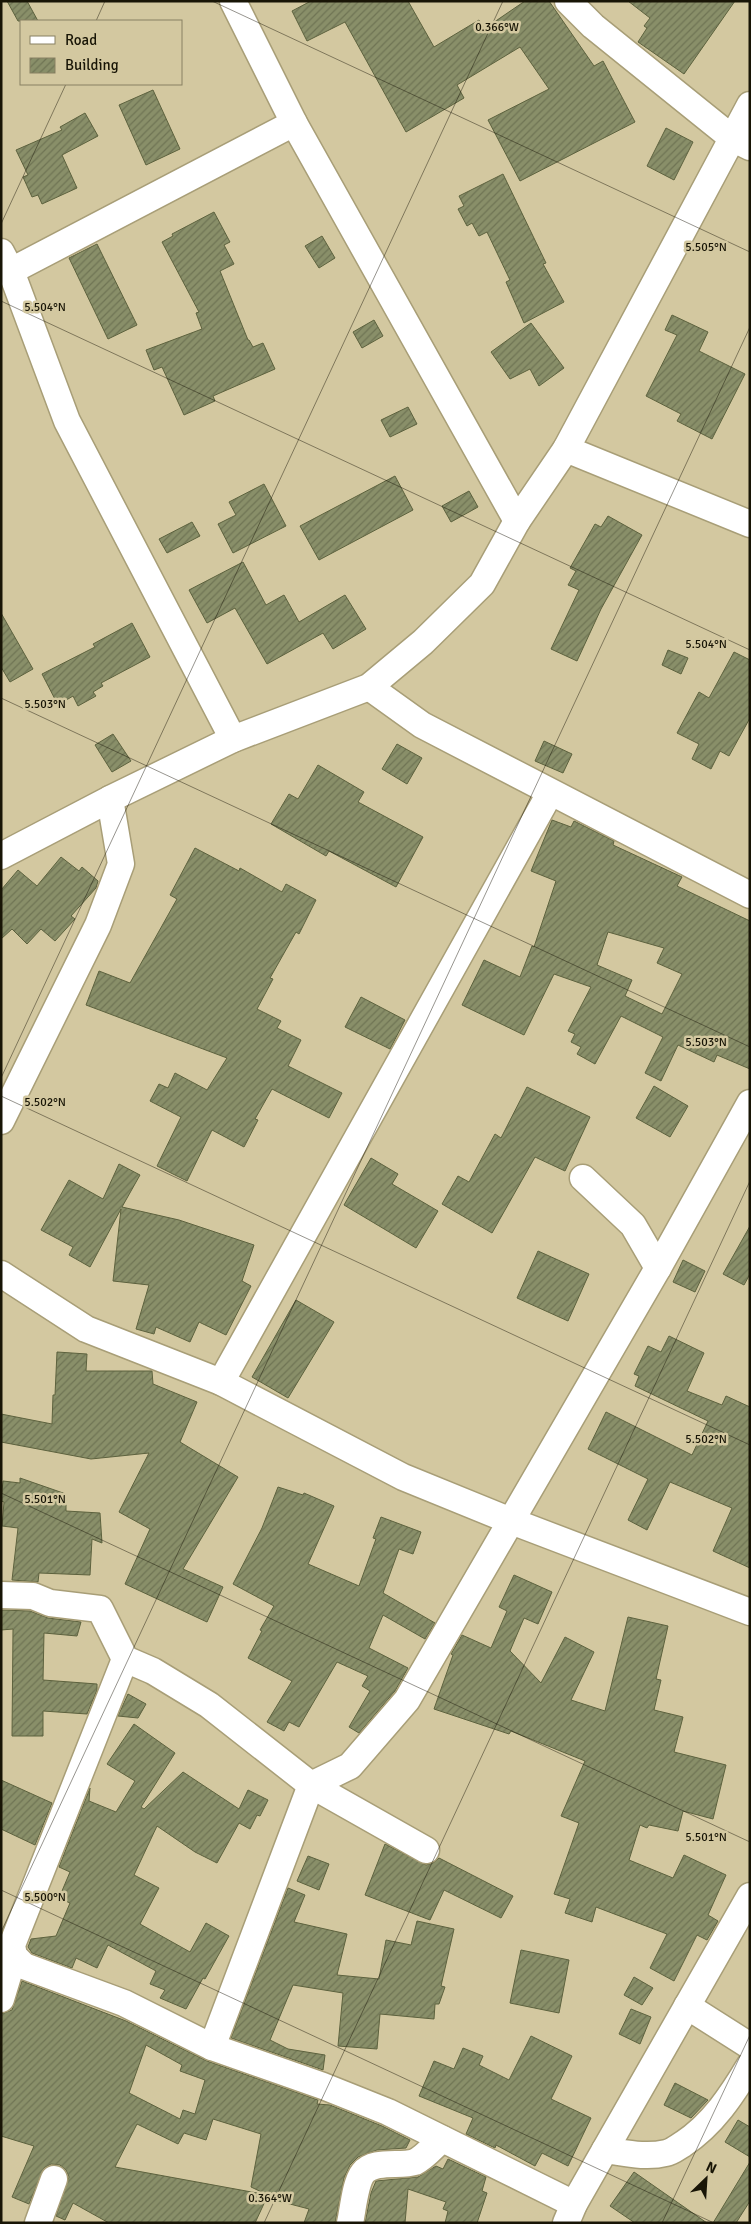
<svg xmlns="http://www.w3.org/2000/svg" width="751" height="2224" viewBox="0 0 751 2224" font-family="Signika,sans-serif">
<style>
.building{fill:url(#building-hatch);stroke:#5d623e;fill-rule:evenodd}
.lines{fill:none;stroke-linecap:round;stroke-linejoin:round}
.minor-casing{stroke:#a89e77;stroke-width:29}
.minor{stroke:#fff;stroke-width:26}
.ticks{fill:none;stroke:#181506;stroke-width:1;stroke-opacity:0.45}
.ticks-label{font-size:12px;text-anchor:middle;fill:#181506;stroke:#d3c8a0;stroke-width:5;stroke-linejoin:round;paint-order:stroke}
</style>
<defs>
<pattern id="building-hatch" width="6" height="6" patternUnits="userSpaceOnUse" patternTransform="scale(1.25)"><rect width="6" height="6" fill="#898f69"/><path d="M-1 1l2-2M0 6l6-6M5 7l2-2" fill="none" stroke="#6f7454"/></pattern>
</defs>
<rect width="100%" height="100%" fill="#d3c8a0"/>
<g class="building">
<polygon points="7,1 27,1 38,21 18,21"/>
<polygon points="311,1 408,1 434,47 479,20 484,29 525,1 549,1 594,66 603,61 635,122 520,181 488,120 549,89 520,47 457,85 464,98 406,132 345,22 307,41 292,11"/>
<polygon points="628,1 735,1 684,74 638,42 647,28 644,26 650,18"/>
<polygon points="153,90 180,149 146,165 119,105"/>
<polygon points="85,113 98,136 62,155 77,188 42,204 38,195 32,197 23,177 28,175 16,150 62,130 60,127"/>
<polygon points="666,128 693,142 674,180 647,166"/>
<polygon points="503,174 546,263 543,264 564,302 524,323 506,282 510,280 487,232 479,236 472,223 467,226 458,209 464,206 459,196"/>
<polygon points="214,212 230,242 224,245 234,264 220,271 248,340 249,340 253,347 263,343 275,369 213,396 215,401 184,415 162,367 154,370 146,350 202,329 196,313 199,312 162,242 173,236 172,234"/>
<polygon points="322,236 335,258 319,268 305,246"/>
<polygon points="97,244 137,325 108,339 69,258"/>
<polygon points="672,315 708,332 699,351 745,374 712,439 677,421 681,414 646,396 677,335 665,330"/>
<polygon points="374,320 383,336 362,348 353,332"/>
<polygon points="531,323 564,368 539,386 530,369 510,379 491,352"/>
<polygon points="408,407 417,424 390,437 381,420"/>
<polygon points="395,476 413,510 319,560 300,526"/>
<polygon points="264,484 286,526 233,553 218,524 236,515 229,502"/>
<polygon points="469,491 478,507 451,522 442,506"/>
<polygon points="608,516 642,535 601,609 577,661 551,649 579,590 568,585 576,571 570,568 595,524 601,527"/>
<polygon points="192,522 200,536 167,553 159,539"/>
<polygon points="243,562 266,605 284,595 299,622 345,595 366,629 333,649 323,633 267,664 235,608 207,623 189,590"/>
<polygon points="1,613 33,669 10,682 1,667"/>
<polygon points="132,623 150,657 101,683 103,686 93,692 96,696 78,706 73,696 58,705 42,674 95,647 93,644"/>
<polygon points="668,650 688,658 681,674 662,665"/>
<polygon points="734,652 750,660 750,718 729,756 720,751 711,769 692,759 699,744 677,733 699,692 709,698"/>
<polygon points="113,734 131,761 112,772 95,745"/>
<polygon points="544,741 572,754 563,773 535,761"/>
<polygon points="397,744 422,758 407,784 382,769"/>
<polygon points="318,765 364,792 358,802 423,837 396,887 329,851 326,856 271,824 289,794 298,799"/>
<path d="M552 820 571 827 574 821 614 841 613 845 682 877 677 886 750 921V1069L717 1055 714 1062 678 1045 661 1081 645 1073 663 1037 621 1016 595 1064 577 1054 581 1047 571 1042 575 1034 568 1031 591 987 554 974 524 1035 462 1005 484 960 520 977 532 946 534 947 556 881 531 871ZM608 932 664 948 657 963 682 974 662 1014 625 996 632 980 597 965Z"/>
<polygon points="195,848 239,871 240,868 282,892 286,884 316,900 299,934 296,932 270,978 273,979 257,1009 281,1021 277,1028 301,1040 288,1066 342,1093 329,1118 272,1089 255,1119 258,1120 244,1147 212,1130 187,1181 157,1166 181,1117 150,1101 159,1084 168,1088 175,1073 207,1090 227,1058 86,1005 99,971 130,983 177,899 170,895"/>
<polygon points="61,857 79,871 82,867 98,881 96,888 71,916 75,919 55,941 41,929 27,944 12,929 1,939 1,890 18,870 37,886"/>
<polygon points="361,997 405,1020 390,1049 345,1027"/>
<polygon points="654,1086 688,1106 670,1137 636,1118"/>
<polygon points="527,1087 590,1117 565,1171 535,1157 492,1233 442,1204 458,1176 469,1182 495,1134 501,1138"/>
<polygon points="371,1158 398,1174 392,1184 438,1211 416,1248 344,1205"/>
<polygon points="119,1164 140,1175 122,1207 179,1220 254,1245 242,1281 251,1286 226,1335 199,1322 190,1342 156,1327 154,1334 136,1329 149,1285 113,1281 121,1209 90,1267 69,1255 73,1247 41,1230 69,1180 103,1199"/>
<polygon points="750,1226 750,1274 744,1285 723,1274"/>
<polygon points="538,1251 589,1274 568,1321 517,1298"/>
<polygon points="683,1260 705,1271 695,1292 673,1282"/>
<polygon points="296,1300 334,1322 288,1398 252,1377"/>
<polygon points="669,1336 704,1353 687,1391 722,1405 726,1396 750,1407 750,1568 713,1551 732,1508 670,1482 647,1530 628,1520 648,1479 588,1449 606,1412 692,1455 708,1421 635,1386 639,1376 634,1374 648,1346 661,1352"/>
<polygon points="57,1352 87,1354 86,1371 152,1371 153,1384 197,1402 180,1442 238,1477 183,1569 223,1587 207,1622 125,1584 150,1529 119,1512 149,1453 91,1459 1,1442 1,1414 52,1424 53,1395 55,1395"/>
<polygon points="20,1478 66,1494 66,1511 100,1513 102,1543 92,1539 90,1575 39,1573 38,1582 12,1580 18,1528 2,1526 4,1502 1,1501 3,1481 20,1483"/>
<polygon points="278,1487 303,1495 304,1493 334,1506 308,1564 359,1586 376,1539 373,1538 381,1517 421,1532 413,1554 399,1549 383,1593 435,1623 425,1639 383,1615 369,1648 408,1668 395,1691 359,1733 349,1727 370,1691 362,1686 368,1676 337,1662 299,1727 289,1722 284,1731 267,1722 292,1681 248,1658 262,1631 260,1630 274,1606 233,1584 262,1528"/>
<polygon points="514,1575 552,1592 538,1624 524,1618 510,1651 541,1683 565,1637 594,1652 571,1700 605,1711 628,1617 668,1626 656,1679 661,1680 654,1710 683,1717 674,1752 726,1765 713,1819 683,1811 678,1831 649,1825 647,1828 640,1825 629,1860 673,1878 684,1855 726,1875 708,1915 718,1921 707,1940 697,1935 674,1981 650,1968 667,1934 596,1907 592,1922 565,1913 570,1899 554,1894 579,1823 561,1816 585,1761 511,1731 509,1734 434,1709 453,1655 451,1654 462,1635 491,1648 507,1611 499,1607"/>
<polygon points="1,1610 30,1611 48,1618 81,1622 77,1636 44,1633 43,1680 97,1684 97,1690 87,1714 43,1711 43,1736 12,1736 13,1629 1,1630"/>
<polygon points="128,1694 146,1704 138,1718 118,1716"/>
<polygon points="134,1724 175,1753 141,1807 144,1809 183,1772 239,1809 248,1790 268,1800 260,1816 257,1815 250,1829 239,1823 217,1863 195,1852 157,1826 134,1875 159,1888 140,1924 190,1952 206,1923 229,1936 205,1979 203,1978 186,2009 160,1998 165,1990 150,1984 156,1971 108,1945 97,1968 76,1958 72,1968 32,1953 28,1947 31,1939 56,1936 70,1903 59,1898 70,1872 59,1867 90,1788 89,1801 116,1812 135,1781 107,1764"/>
<polygon points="1,1780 52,1803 35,1845 1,1829"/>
<polygon points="385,1844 426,1865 433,1863 439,1858 513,1896 501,1918 444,1890 430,1920 365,1895"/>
<polygon points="308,1856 329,1864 319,1890 297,1881"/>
<polygon points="288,1888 305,1895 294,1922 347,1934 337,1975 379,1979 386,1940 411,1945 417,1921 454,1929 441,1986 445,1987 439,2004 435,2004 434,2019 380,2014 377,2049 338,2046 343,1993 293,1985 270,2040 288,2049 325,2055 323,2070 231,2038"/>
<polygon points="521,1950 569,1960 559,2013 510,2003"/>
<polygon points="634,1977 653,1988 642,2005 624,1995"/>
<path d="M22 1981 126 2021 207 2061 318 2100 317 2104 330 2105 382 2126 410 2140 406 2148 377 2150 358 2157 350 2165 344 2178 335 2223H304L309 2209 267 2198 268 2195 251 2187 261 2134 213 2119 206 2140 184 2133 178 2144 137 2124 115 2167 268 2195 255 2223H109L73 2203 65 2220 56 2216 69 2177 66 2170 60 2165 51 2164 44 2168 29 2204 12 2197 34 2146 1 2136V2014L12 2010ZM146 2045 182 2065 180 2071 205 2080 195 2114 183 2110 180 2119 129 2093Z"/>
<polygon points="631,2009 651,2017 640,2044 619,2034"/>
<polygon points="531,2036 572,2056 551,2099 591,2118 568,2166 542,2153 535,2166 496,2145 495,2148 466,2134 473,2118 419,2096 434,2061 454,2069 463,2048 483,2056 479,2065 509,2080"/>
<polygon points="675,2083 708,2100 691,2118 664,2105"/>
<polygon points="738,2120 750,2127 750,2157 725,2142"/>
<polygon points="448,2159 486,2177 482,2191 487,2193 477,2223 445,2223 448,2211 443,2209 446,2202 408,2189 405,2223 365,2223 371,2193 376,2181 418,2177 436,2166 443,2169"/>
<polygon points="750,2162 750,2201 736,2223 713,2223"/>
<polygon points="634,2172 707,2223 635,2223 610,2206"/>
</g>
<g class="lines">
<g class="minor-casing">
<g id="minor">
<polyline points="233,1 294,123 517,521"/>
<polyline points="568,1 593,26 732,138 750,147"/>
<polyline points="1,252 11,271 67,421 233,739"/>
<polyline points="11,271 294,123"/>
<polyline points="566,449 750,524"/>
<polyline points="369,687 422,725 750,895"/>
<polyline points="1,856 110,799 233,739 369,687 423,642 482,584 517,521 566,449 750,105"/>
<polyline points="1,1121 98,925 121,864 110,799"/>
<polyline points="583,1178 633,1225 658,1268"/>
<polyline points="1,1274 86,1329 221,1382 403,1477 511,1521 750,1612"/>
<polyline points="221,1382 550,793"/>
<polyline points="1,1595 33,1596 50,1603 100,1609 125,1659 153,1671 209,1705 311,1785 426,1850"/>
<polyline points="14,1956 24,1966 124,2003 212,2047 323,2086 388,2112 574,2204"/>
<polyline points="1,1999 14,1956 12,1945 125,1659"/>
<polyline points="687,2006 750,2046"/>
<polyline points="212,2047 311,1785 350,1766 407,1700 658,1268 750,1103"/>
<path d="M605 2150C626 2153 646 2158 666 2153 672 2152 678 2147 683 2144 713 2124 732 2095 750 2065"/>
<polyline points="38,2223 54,2179"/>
<path d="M350 2223C353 2210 355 2183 363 2173 374 2159 400 2167 415 2162 424 2158 434 2146 442 2139"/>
<polyline points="566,2223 574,2204 750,1896"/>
</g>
</g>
<use href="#minor" class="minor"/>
</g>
<path class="ticks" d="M212 1 750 252M96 21 105 1M1 224 66 84M1 301 750 650M1 698 750 1047M1 1078 503 1M1 1096 750 1445M1 1493 750 1842M1 1890 714 2223M1 1932 750 327M264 2223 750 1181M662 2223 750 2035"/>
<g class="ticks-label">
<text x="497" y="31">0.366°W</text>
<text x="706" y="251">5.505°N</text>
<text x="45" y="311">5.504°N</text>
<text x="706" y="648">5.504°N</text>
<text x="45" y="708">5.503°N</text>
<text x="706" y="1046">5.503°N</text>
<text x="45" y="1106">5.502°N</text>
<text x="706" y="1443">5.502°N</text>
<text x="45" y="1503">5.501°N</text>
<text x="706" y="1841">5.501°N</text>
<text x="45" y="1901">5.500°N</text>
<text x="270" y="2202">0.364°W</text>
</g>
<rect width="751" height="2224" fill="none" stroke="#181506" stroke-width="5"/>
<rect x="20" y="20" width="162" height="65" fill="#d3c8a0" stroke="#888062"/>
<rect x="30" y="36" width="25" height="8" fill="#ffffff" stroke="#888062"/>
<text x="65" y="45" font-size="15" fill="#181506">Road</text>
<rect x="30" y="58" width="25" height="15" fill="url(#building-hatch)" stroke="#888062"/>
<text x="65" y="70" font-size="15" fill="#181506">Building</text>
<g transform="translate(706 2179) rotate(25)" stroke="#d3c8a0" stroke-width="4" paint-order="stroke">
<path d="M0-4L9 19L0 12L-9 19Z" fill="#181506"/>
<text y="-8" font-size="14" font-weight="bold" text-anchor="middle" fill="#181506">N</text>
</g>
</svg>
